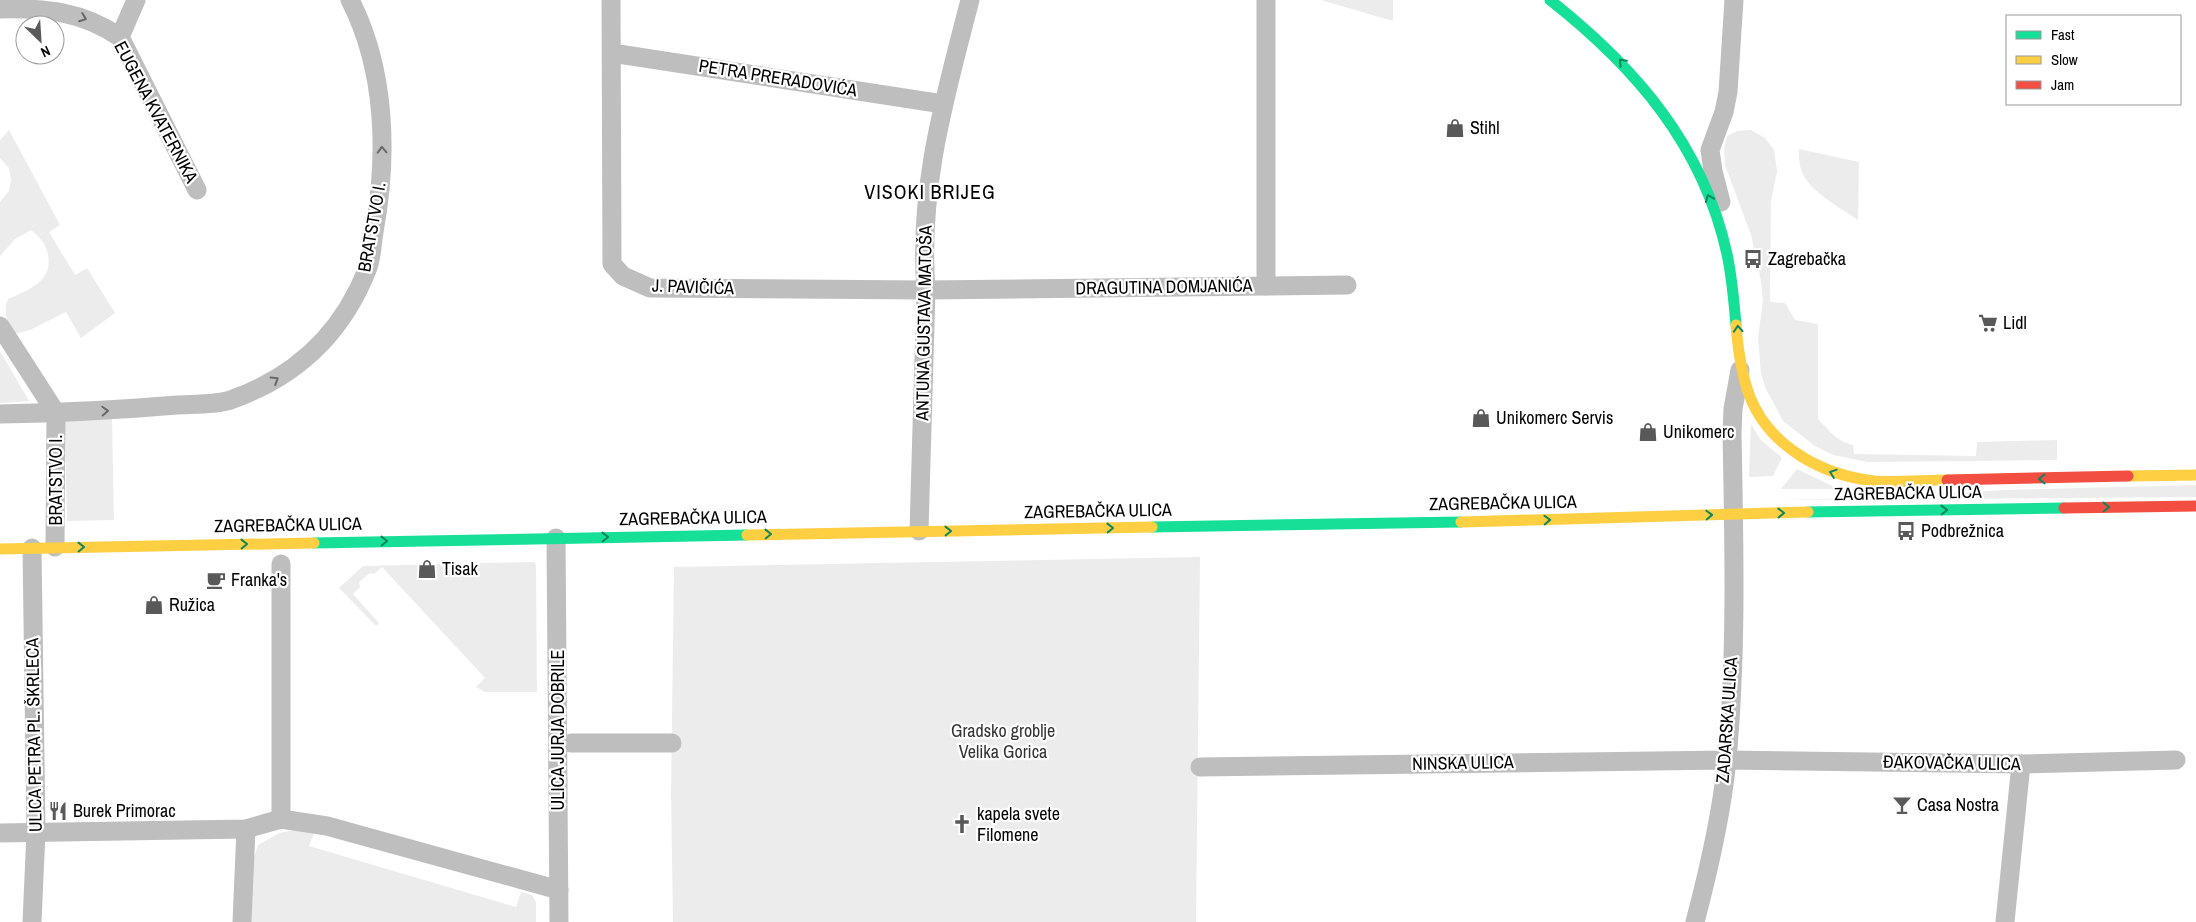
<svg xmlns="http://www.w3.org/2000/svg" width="2196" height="922" viewBox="0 0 2196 922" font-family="'Archivo Narrow',sans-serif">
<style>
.green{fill:#ececec}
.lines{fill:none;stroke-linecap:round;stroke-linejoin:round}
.street{stroke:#bebebe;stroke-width:19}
.fast{stroke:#16e098;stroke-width:11}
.slow{stroke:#ffcf43;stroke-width:11}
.jam{stroke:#f24e42;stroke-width:11}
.oneway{stroke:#686868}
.oneway2{stroke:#0d865b}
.labels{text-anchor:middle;stroke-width:4.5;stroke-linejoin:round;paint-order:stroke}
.street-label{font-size:18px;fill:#000;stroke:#fff}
.poi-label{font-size:18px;fill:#000;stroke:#fff;text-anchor:start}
.park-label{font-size:18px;fill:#333;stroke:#fff}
.quarter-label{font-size:20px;letter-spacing:1px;fill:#000;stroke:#fff}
</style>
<rect width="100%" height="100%" fill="#fff"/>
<g class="green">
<polygon points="1321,0 1393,0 1393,21"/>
<path d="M9 130 60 225 49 232 75 275 87 268 115 313 81 338 66 312 30 330 15 334C7 322 3 314 8 299 29 290 56 280 47 251 44 242 39 236 31 230L15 239 0 256V202L9 191 11 180 9 168 0 158V140Z"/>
<path d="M1751 130 1765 138 1774 150 1777 171 1771 201 1770 302 1785 303 1795 320 1818 324V419C1830 431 1836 441 1853 445L1854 454 1976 456 1977 442 2057 440V460L1868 462 1833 455 1815 446 1783 421 1766 389 1761 374 1758 338 1763 301 1761 281 1751 235 1725 165 1724 149 1727 136 1737 131Z"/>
<path d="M1799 149 1859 162 1858 220C1842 209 1809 191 1802 172 1799 165 1799 157 1799 149Z"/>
<polygon points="0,351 29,401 0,403"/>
<polygon points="112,418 114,520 67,521 65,419"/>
<polygon points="1751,424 1760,439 1782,458 1773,476 1749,477"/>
<polygon points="1797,469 1834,487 1834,489 1781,489"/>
<polygon points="2196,485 2196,497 1779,500 1904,497 2003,490"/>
<polygon points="1200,557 1196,922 673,922 671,793 674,567"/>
<polygon points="534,562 536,565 537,692 485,692 476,687 485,678 382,567 374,574 370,573 359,582 360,587 353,594 379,623 376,626 339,588 363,566"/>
<polygon points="295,830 314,833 309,846 516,907 521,892 532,895 536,902 536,922 250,922 251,867 258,845 279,833"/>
</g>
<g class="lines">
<g class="street">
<polyline points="611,0 612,264 623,276 650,288 926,290 1266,286 1266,0"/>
<path d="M0 9C45 8 81 11 120 37L197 190"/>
<polyline points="120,37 136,0"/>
<polyline points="612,53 943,104"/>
<polyline points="1721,202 1713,171 1710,150 1724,112 1728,92 1734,0"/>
<polyline points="1266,286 1347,285"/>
<polyline points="0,326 56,413 55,547"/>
<path d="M0 414C59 413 118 410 177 405 193 404 219 405 233 399 297 376 342 333 367 270 372 258 372 244 374 232 388 156 386 70 350 0"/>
<path d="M919 531 926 290C918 188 945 97 970 0"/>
<polyline points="556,538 559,922"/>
<polyline points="281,564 281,819"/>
<polyline points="571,743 672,743"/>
<polyline points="1200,767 1727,760 2021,764 2176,760"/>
<polyline points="0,833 246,829 281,819 327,826 559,890"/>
<polyline points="32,922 36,832 32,548"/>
<polyline points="242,922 246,829"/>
<path d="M1695 922C1709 869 1722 813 1727 759 1737 651 1734 541 1732 433L1733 409 1740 370"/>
<polyline points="2005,922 2021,764"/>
</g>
<g class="fast">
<path d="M1550 0C1635 67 1703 145 1727 254 1732 277 1734 301 1736 325"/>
<polyline points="1808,512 2064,508"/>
<polyline points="1152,527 1461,522"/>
<polyline points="314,543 747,535"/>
</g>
<g class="slow">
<path d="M1736 325C1738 350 1741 374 1750 397 1770 447 1822 475 1874 481 1897 483 1923 480 1947 480"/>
<polyline points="2128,476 2196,475"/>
<polyline points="1461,522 1808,512"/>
<polyline points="747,535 1152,527"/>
<polyline points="0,549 314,543"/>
</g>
<g class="jam">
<polyline points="1947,480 2128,476"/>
<polyline points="2064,508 2196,506"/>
</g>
</g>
<defs><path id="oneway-chevron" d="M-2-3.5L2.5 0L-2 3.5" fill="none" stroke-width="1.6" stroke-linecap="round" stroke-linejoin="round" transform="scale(1.25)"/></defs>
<g class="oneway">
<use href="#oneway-chevron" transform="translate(83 18) rotate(21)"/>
<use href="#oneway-chevron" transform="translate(382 150) rotate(-92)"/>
<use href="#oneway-chevron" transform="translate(275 380) rotate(-32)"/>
<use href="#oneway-chevron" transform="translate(105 411) rotate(-3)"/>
</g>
<g class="oneway2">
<use href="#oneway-chevron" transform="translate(1622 62) rotate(-134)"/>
<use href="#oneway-chevron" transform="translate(1709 198) rotate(-112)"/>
<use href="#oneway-chevron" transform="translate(1738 329) rotate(-94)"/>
<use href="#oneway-chevron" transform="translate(1833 473) rotate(-161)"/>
<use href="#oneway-chevron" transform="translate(2042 479) rotate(179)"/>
<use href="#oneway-chevron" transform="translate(2106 507) rotate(-1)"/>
<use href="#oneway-chevron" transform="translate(1944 510) rotate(-1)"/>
<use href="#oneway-chevron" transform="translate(1781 513) rotate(-1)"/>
<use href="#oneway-chevron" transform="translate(1709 515) rotate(-2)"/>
<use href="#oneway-chevron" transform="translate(1547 520) rotate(-2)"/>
<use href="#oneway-chevron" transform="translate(1110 528) rotate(-1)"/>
<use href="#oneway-chevron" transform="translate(948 531) rotate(-1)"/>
<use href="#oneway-chevron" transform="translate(768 534) rotate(-1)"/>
<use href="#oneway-chevron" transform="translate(605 537) rotate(-1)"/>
<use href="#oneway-chevron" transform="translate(384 541) rotate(-1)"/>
<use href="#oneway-chevron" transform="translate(244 544) rotate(-1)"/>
<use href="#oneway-chevron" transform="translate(81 547) rotate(-1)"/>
</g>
<defs>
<g id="shop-bare" transform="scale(1.5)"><path d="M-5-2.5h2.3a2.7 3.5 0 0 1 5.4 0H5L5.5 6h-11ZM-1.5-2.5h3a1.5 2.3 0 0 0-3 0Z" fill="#595959" stroke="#fff" stroke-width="2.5" paint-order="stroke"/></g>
<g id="bus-bare" transform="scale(1.5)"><path d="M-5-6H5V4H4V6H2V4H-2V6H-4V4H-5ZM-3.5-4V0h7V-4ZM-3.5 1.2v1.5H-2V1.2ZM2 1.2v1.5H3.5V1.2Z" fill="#595959" stroke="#fff" stroke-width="2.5" paint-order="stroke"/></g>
<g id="supermarket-bare" transform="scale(1.5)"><path d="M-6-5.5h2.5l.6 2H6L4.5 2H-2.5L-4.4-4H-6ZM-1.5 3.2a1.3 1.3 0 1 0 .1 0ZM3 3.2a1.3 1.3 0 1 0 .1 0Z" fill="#595959" stroke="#fff" stroke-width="2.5" paint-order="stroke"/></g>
<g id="cafe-bare" transform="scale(1.5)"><path d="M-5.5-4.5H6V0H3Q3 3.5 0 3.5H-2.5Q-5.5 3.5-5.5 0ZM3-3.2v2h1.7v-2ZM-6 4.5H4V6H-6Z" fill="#595959" stroke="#fff" stroke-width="2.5" paint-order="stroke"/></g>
<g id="bar-bare" transform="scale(1.5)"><path d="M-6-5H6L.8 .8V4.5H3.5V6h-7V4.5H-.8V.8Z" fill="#595959" stroke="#fff" stroke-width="2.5" paint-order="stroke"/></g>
<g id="restaurant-bare" transform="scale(1.5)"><path d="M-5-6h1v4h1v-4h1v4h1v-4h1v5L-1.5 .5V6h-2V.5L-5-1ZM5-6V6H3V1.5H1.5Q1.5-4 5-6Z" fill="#595959" stroke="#fff" stroke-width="2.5" paint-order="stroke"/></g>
<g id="church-bare" transform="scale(1.5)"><path d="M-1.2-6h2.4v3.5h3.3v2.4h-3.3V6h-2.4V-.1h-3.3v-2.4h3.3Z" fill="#595959" stroke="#fff" stroke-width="2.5" paint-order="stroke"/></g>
</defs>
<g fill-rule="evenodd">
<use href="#shop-bare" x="1455" y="128"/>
<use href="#bus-bare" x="1753" y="259"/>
<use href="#supermarket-bare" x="1988" y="323"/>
<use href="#shop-bare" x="1481" y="418"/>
<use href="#shop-bare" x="1648" y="432"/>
<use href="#bus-bare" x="1906" y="531"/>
<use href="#shop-bare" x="427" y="569"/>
<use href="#cafe-bare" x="216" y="580"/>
<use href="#shop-bare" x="154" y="605"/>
<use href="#bar-bare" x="1902" y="805"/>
<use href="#restaurant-bare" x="58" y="811"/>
<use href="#church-bare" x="962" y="824"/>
</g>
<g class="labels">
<g class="street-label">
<text transform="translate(778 78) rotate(9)" y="6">PETRA PRERADOVIĆA</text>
<text transform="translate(156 112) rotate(62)" y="6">EUGENA KVATERNIKA</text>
<text transform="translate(372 227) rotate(-80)" y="6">BRATSTVO I.</text>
<text transform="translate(693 287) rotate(2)" y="6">J. PAVIČIĆA</text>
<text transform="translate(1164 287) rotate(-1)" y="6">DRAGUTINA DOMJANIĆA</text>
<text transform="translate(924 323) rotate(-89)" y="6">ANTUNA GUSTAVA MATOŠA</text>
<text transform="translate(56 480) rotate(-90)" y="6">BRATSTVO I.</text>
<text transform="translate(1908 493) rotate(-1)" y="6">ZAGREBAČKA ULICA</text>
<text transform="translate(1503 503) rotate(-1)" y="6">ZAGREBAČKA ULICA</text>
<text transform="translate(1098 511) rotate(-1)" y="6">ZAGREBAČKA ULICA</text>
<text transform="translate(693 518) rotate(-1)" y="6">ZAGREBAČKA ULICA</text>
<text transform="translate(288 525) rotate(-1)" y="6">ZAGREBAČKA ULICA</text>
<text transform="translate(1727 720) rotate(-86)" y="6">ZADARSKA ULICA</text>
<text transform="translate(558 730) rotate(-90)" y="6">ULICA JURJA DOBRILE</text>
<text transform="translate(34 735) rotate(-91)" y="6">ULICA PETRA PL. ŠKRLECA</text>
<text transform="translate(1463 763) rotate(-1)" y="6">NINSKA ULICA</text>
<text transform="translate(1952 763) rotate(1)" y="6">ĐAKOVAČKA ULICA</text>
</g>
<g class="poi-label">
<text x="1470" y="134">Stihl</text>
<text x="1768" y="265">Zagrebačka</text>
<text x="2003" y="329">Lidl</text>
<text x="1496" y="424">Unikomerc Servis</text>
<text x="1663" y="438">Unikomerc</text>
<text x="1921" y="537">Podbrežnica</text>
<text x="442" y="575">Tisak</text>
<text x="231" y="586">Franka's</text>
<text x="169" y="611">Ružica</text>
<text x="1917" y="811">Casa Nostra</text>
<text x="73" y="817">Burek Primorac</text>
<text x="977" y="820">kapela svete<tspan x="977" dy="21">Filomene</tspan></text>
</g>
<g class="park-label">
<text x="1003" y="737">Gradsko groblje<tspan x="1003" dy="21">Velika Gorica</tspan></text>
</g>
<g class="quarter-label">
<text x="930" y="199">VISOKI BRIJEG</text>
</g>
</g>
<rect x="2006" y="15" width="175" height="90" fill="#ffffff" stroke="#999999"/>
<rect x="2016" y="31" width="25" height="8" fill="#16e098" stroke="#999999"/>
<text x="2051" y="40" font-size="15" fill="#000000">Fast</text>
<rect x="2016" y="56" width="25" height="8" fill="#ffcf43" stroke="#999999"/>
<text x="2051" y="65" font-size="15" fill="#000000">Slow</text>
<rect x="2016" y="81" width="25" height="8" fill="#f24e42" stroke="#999999"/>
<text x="2051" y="90" font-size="15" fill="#000000">Jam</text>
<g transform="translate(40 40) rotate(155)"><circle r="24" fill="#ffffff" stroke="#999999"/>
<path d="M0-4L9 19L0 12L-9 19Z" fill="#595959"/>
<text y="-8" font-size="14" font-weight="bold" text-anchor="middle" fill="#000000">N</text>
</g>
</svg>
